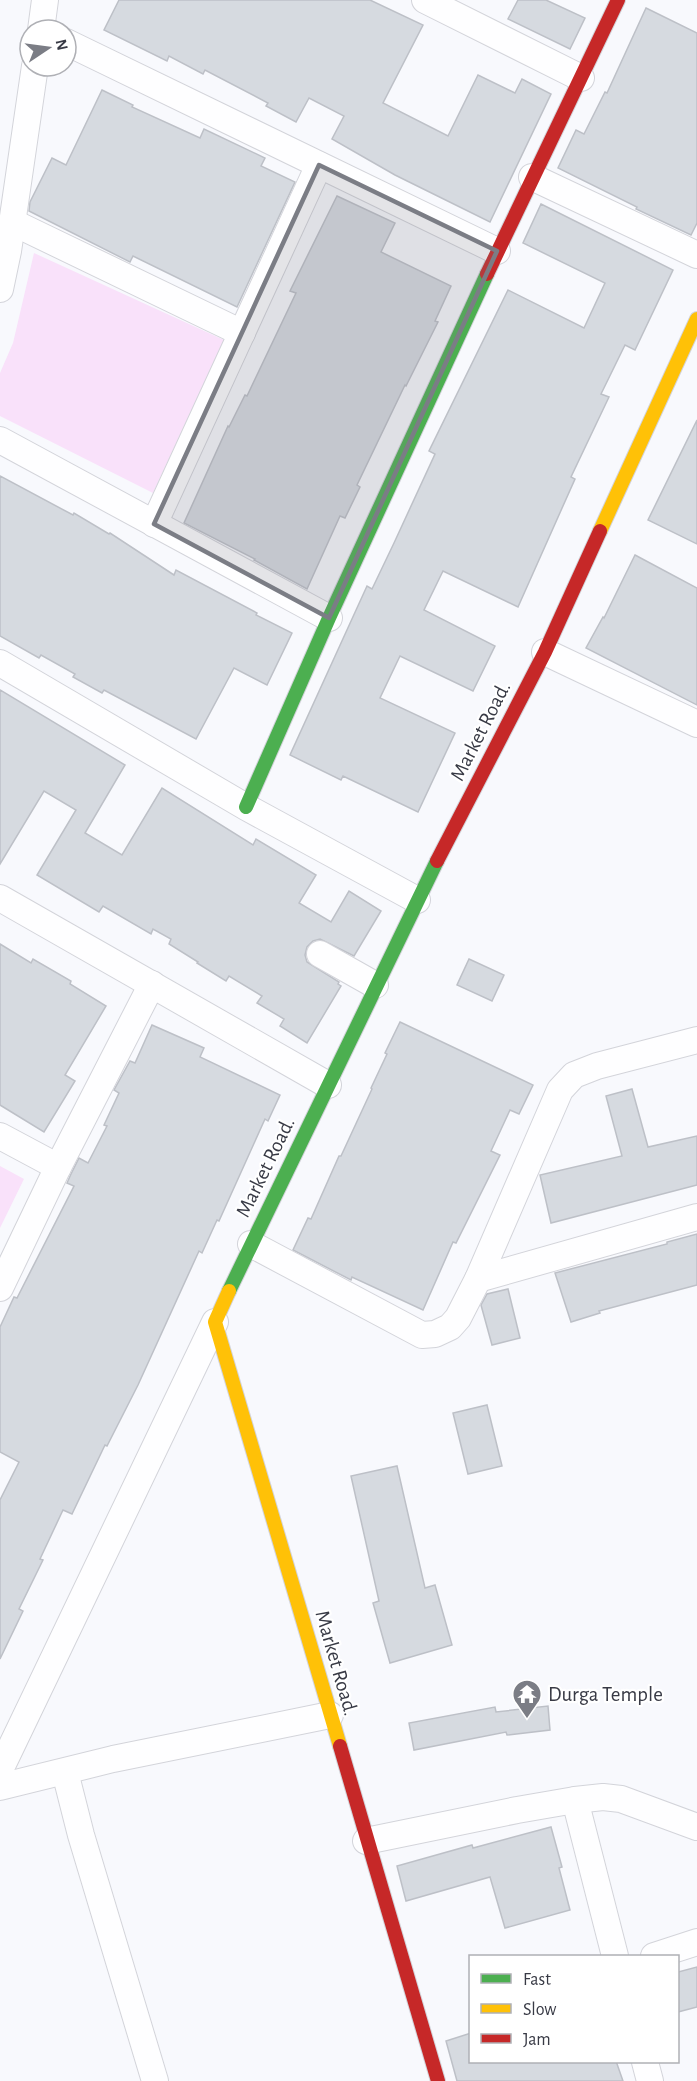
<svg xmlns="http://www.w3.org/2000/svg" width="697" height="2081" viewBox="0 0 697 2081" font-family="'Alegreya Sans',sans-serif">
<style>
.green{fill:#f9e1fa}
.building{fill:#d6dae0;stroke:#bdc0c7;stroke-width:1.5}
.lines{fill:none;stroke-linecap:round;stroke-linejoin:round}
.street-casing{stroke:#d3d4da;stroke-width:28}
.fast-casing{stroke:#d3d4da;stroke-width:16}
.slow-casing{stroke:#d3d4da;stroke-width:16}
.jam-casing{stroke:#d3d4da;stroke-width:16}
.street{stroke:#fefeff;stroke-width:26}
.fast{stroke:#4caf50;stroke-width:14}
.slow{stroke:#ffc107;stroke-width:14}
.jam{stroke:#c62828;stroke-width:14}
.marked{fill:#7b7d85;fill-opacity:0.2;stroke:#7b7d85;stroke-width:4.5;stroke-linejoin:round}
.labels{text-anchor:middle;stroke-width:4.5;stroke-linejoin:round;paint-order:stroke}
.street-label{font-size:21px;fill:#383a45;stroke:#fff}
.poi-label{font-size:21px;fill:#383a45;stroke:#fff;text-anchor:start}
</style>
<rect width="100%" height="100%" fill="#f8f9fd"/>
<g class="green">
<polygon points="34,253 224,340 153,493 0,416 0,373 13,343"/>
<polygon points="0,1166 24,1179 0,1228"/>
</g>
<g class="building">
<polygon points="119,0 370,0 423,25 383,103 448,136 478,75 515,93 522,79 551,94 490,222 395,175 332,139 344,116 309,98 296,122 266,106 268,103 205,70 203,74 169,56 167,61 104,30"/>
<polygon points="518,0 546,0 585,18 570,49 508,19"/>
<polygon points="646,8 697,33 697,223 691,235 636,209 637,207 558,168 576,130 584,134 605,92 607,93"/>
<polygon points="102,90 133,105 132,107 200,138 204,129 265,158 261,166 295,182 237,307 133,256 130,262 29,211 30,202 52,158 66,165"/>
<polygon points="337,196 395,223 381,252 451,286 435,321 438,322 406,386 405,385 357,485 360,487 345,518 340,516 307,589 254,560 255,559 184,523 228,426 229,427 245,395 247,396 296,293 290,291"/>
<polygon points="541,204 673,270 635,350 625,345 601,394 609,397 571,477 575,479 518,607 443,571 424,610 495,646 473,691 400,656 380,698 455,733 418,812 343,776 341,780 290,755 367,586 372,589 394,543 435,454 429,451 508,290 584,328 605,283 523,243"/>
<polygon points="697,420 697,544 648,520"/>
<polygon points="0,476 73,515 74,513 109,534 110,533 174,575 176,570 257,613 256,615 292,633 267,685 234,668 196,739 104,690 102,693 73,677 75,674 41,655 39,658 0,636"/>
<polygon points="635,555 697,588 697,705 586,648 603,617 604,618"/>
<polygon points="0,690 125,765 85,833 122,855 162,788 253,845 256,839 316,875 299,903 331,922 349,891 381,911 354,956 320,939 313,941 307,947 305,955 307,962 339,982 338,984 341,986 307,1043 280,1026 284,1019 257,1003 262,996 229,976 226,981 197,963 198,962 169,944 171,939 153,929 151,934 103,906 99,912 37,875 76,810 44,791 0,864"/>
<polygon points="0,944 31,963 33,959 71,981 70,984 106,1006 65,1075 75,1081 44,1132 0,1105"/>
<polygon points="469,959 504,975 492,1001 457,985"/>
<polygon points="400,1022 533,1085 519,1114 510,1110 491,1151 500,1155 456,1243 453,1242 423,1310 352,1277 351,1280 293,1250 308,1218 311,1219 339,1156 341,1156 372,1089 371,1088 387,1054 385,1053"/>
<polygon points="152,1025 204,1048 200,1057 280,1095 268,1121 265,1119 219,1221 217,1220 202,1253 199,1251 138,1385 107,1446 105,1445 72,1514 63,1510 40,1559 43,1560 19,1609 23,1611 0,1659 0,1500 19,1462 0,1452 0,1327 14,1297 17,1298 74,1186 67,1183 71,1174 79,1158 88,1163 107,1126 104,1125 119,1093 114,1090 130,1061 135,1063"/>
<polygon points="632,1089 648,1147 697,1136 697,1185 551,1223 540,1175 622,1156 606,1096"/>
<polygon points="697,1234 697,1285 599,1311 600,1313 571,1322 555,1273 667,1244 667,1242"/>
<polygon points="508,1289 520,1338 492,1345 481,1305 487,1294"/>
<polygon points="487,1405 502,1466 468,1474 453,1413"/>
<polygon points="397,1466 425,1588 435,1585 452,1645 390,1663 373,1603 379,1601 351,1476"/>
<polygon points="548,1706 550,1730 507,1735 506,1732 414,1750 409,1723 495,1707 496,1712"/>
<polygon points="551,1827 562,1867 559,1868 570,1910 505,1928 490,1877 406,1901 397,1866 472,1845 473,1848"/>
<polygon points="697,1967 697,2007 678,2012 678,1972"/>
<polygon points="471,2033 471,2061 616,2061 623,2081 457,2081 446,2041"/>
</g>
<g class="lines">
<g class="street-casing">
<g id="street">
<polyline points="425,0 581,78"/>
<polyline points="41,30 45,0"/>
<polyline points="66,42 497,251"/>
<polyline points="532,177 697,255"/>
<polyline points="12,222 242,333"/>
<polyline points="0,289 8,251 35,66"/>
<polyline points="0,440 329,618"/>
<polyline points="154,524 319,165"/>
<polyline points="545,652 697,724"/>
<polyline points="0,663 246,807 417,900"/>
<polyline points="0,898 328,1085"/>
<polyline points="320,954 375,985"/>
<polyline points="0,1136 58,1167"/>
<polyline points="251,1244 422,1335 435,1334 450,1327 458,1318 478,1279 560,1090 574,1075 597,1066 697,1040"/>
<polyline points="478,1279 697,1217"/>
<polyline points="0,1288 58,1167 152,984"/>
<polyline points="0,1770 215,1322"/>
<polyline points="65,1772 81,1835 155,2081"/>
<polyline points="0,1787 113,1759 330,1715"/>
<polyline points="575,1800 615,1956"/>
<polyline points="366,1841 517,1810 575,1800 603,1797 621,1799 697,1827"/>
<polyline points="654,1956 697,1942"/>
<polyline points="645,2062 650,2081"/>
</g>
</g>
<g class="fast-casing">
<g id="fast">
<polyline points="246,807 329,618 487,274"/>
<polyline points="229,1291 437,861"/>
</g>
</g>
<g class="slow-casing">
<g id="slow">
<polyline points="600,531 697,319"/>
<polyline points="229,1291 215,1322 340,1746"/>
</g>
</g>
<g class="jam-casing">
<g id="jam">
<polyline points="487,274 618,0"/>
<polyline points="437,861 545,652 600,531"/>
<polyline points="340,1746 438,2081"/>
</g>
</g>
<use href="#street" class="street"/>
<use href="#fast" class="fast"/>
<use href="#slow" class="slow"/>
<use href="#jam" class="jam"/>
</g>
<path class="marked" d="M319 165 497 251 329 618 154 524Z"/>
<defs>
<g id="temple-pin" transform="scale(1.5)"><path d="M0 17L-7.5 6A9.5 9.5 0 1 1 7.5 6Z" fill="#7b7d85" stroke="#fff"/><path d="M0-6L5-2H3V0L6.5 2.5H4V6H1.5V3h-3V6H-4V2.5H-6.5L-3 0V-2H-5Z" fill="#fff"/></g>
</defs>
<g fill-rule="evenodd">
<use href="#temple-pin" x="527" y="1694"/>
</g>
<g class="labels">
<g class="street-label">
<text transform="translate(480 731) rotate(-63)" y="7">Market Road.</text>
<text transform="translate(265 1167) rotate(-64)" y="7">Market Road.</text>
<text transform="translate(337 1663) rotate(74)" y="7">Market Road.</text>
</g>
<g class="poi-label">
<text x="548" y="1701">Durga Temple</text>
</g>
</g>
<rect x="469" y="1955" width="210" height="108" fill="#ffffff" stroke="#afb0b5" stroke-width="1.5"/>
<rect x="481" y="1974" width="30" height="9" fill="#4caf50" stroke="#afb0b5" stroke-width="1.5"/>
<text x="523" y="1985" font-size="18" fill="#383a45">Fast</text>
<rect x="481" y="2004" width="30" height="9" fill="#ffc107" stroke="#afb0b5" stroke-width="1.5"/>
<text x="523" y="2015" font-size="18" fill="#383a45">Slow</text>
<rect x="481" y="2034" width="30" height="9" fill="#c62828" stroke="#afb0b5" stroke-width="1.5"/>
<text x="523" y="2045" font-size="18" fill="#383a45">Jam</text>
<g transform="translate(48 48) rotate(77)"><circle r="28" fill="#ffffff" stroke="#afb0b5" stroke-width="1.5"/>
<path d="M0-4.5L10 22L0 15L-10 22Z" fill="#7b7d85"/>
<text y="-9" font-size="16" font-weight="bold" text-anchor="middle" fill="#383a45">N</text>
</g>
</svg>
